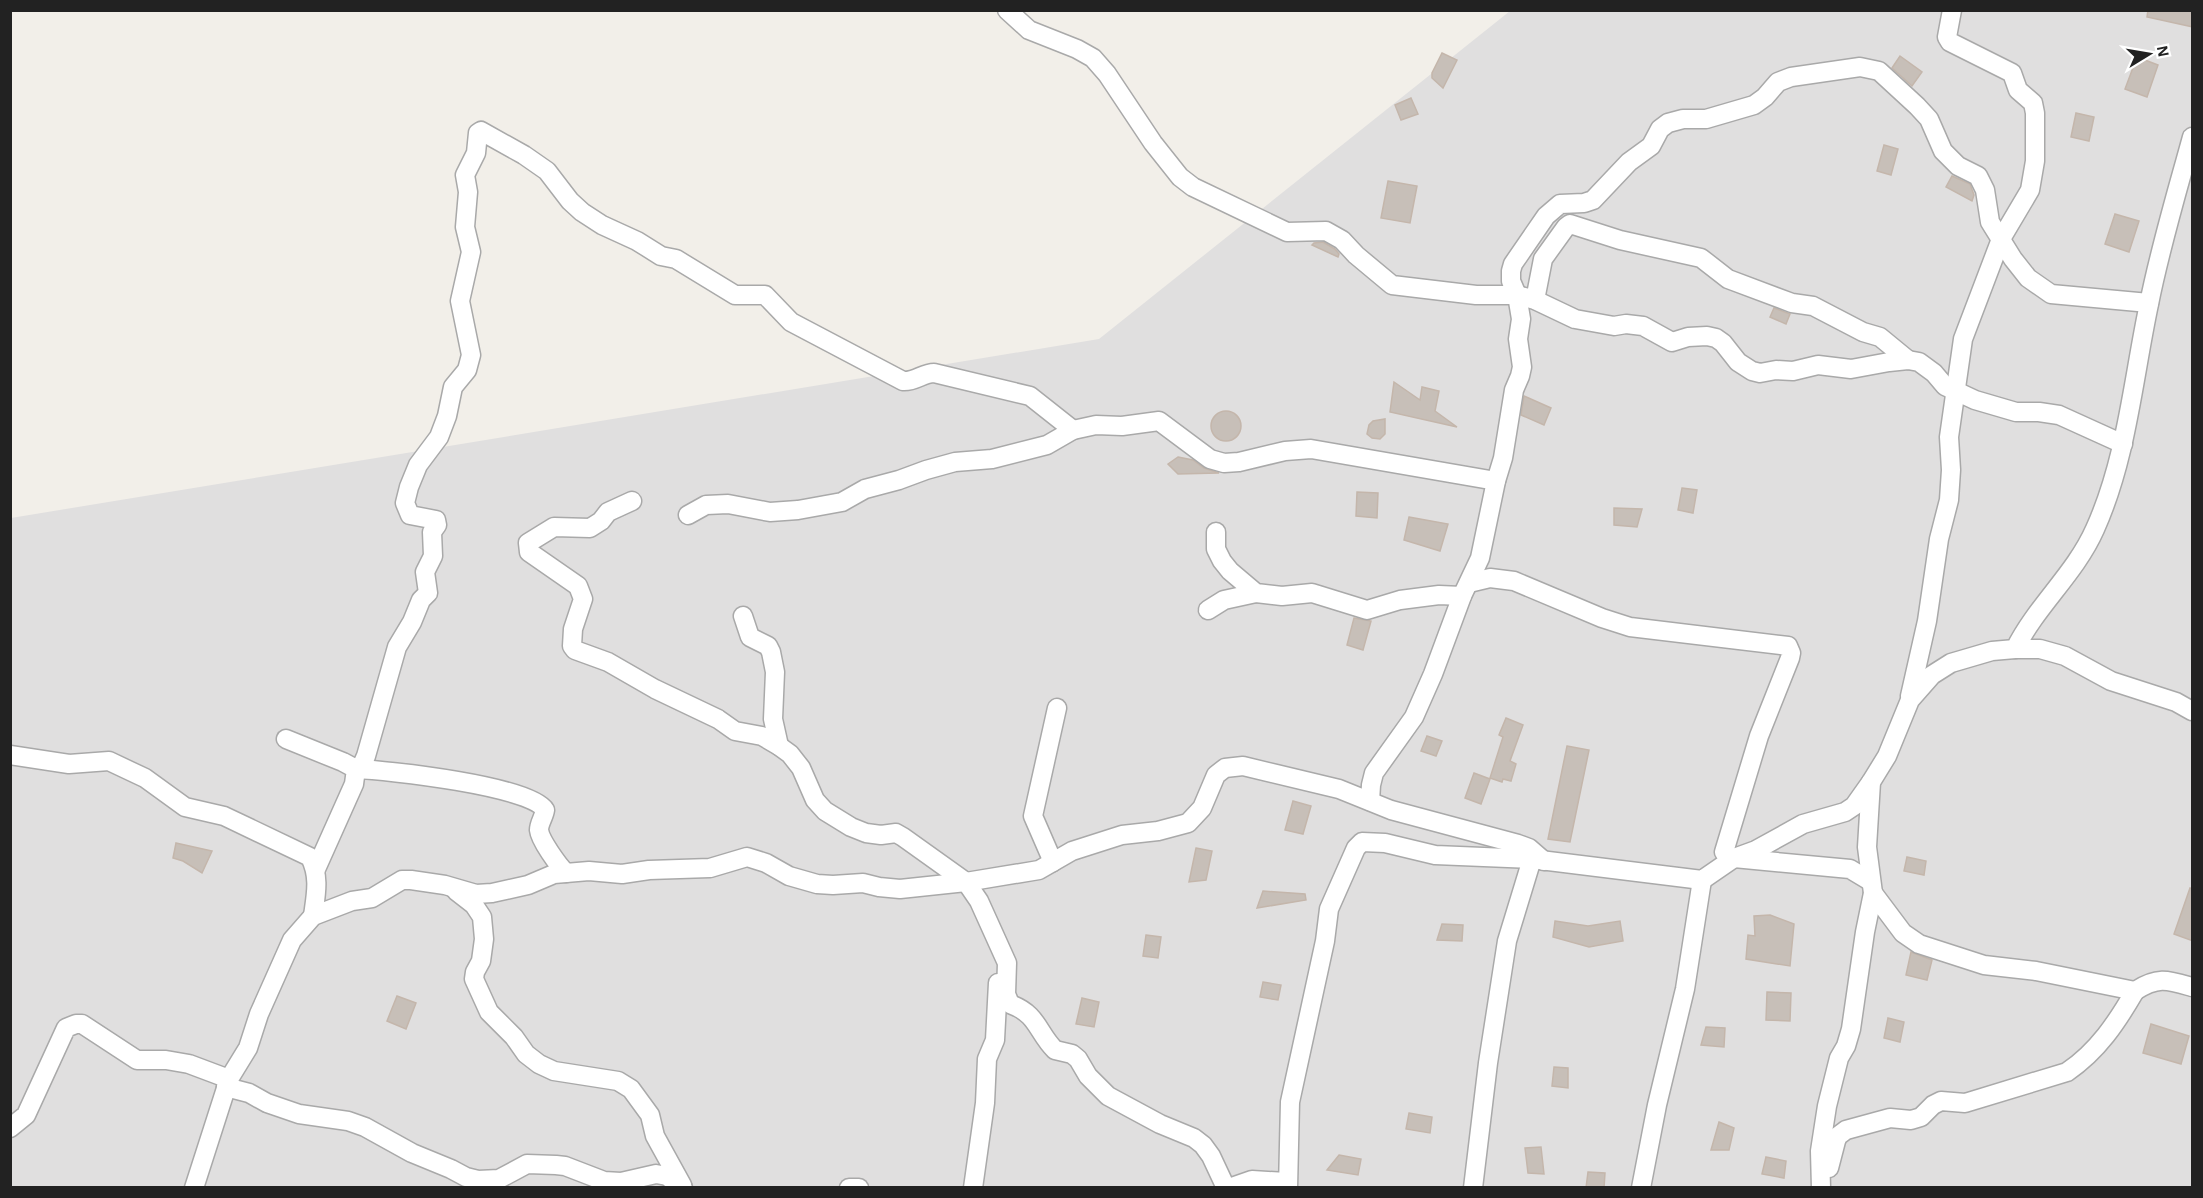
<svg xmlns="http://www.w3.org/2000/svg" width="2203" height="1198" viewBox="0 0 2203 1198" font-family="'Alegreya Sans',sans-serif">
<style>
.residential{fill:#e0dfdf}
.building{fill:#c7bfb8;stroke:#c4b6ab;stroke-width:1.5}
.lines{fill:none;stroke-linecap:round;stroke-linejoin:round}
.minor-casing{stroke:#a9a9a9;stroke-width:21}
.minor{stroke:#fff;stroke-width:18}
</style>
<rect width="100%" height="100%" fill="#f2efe9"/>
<polygon class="residential" points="1510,11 2192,11 2192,1187 11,1188 11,518 1099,339"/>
<g class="building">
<polygon points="2148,10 2193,10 2193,27 2147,17"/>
<polygon points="1442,53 1457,60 1443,88 1432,78 1432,73"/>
<polygon points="1900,56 1922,72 1912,86 1892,68"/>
<polygon points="2137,57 2158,65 2147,97 2125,89"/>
<polygon points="1411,98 1418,114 1401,120 1395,105"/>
<polygon points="2076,113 2094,117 2089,141 2071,137"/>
<polygon points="1884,145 1898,149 1891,175 1877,171"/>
<polygon points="1952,176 1970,184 1974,195 1972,201 1946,187"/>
<polygon points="1388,181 1417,186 1410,223 1381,218"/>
<polygon points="2115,214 2139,221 2129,252 2105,244"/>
<polygon points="1323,242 1335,249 1339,254 1338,257 1312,245 1314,243"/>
<polygon points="1774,308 1790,314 1786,324 1770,317"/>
<polygon points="1394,382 1420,400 1422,387 1439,391 1435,411 1457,427 1390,412"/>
<polygon points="1524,396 1551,408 1544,425 1521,415"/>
<circle cx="1226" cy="426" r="15"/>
<polygon points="1385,419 1385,434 1380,439 1372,438 1367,434 1369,425 1373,421"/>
<polygon points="1178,457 1193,460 1204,468 1219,473 1178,474 1168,464"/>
<polygon points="1682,488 1697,490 1693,513 1678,510"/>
<polygon points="1357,492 1378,493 1377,518 1356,516"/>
<polygon points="1614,508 1642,509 1637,527 1614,525"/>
<polygon points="1409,517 1448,524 1440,551 1404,540"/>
<polygon points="1354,618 1371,621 1363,650 1347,645"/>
<polygon points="1506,718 1523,725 1510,761 1516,764 1511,781 1503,779 1502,782 1490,778 1503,737 1499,735"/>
<polygon points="1427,736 1442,741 1436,756 1421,751"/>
<polygon points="1567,746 1589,750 1570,842 1548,839"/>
<polygon points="1474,773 1490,779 1481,804 1465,798"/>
<polygon points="1293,801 1311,806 1303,834 1285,830"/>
<polygon points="176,843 212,851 202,873 183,861 173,858"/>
<polygon points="1196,848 1212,851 1206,880 1189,882"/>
<polygon points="1907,857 1926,861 1924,875 1904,871"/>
<polygon points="2190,888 2193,889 2193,941 2174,934"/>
<polygon points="1263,891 1305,894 1306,900 1257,908"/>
<polygon points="1770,915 1794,924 1790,966 1746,959 1748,935 1755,936 1754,916"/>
<polygon points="1555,921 1588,926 1620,921 1623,941 1589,947 1553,937"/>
<polygon points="1442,924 1463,925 1462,941 1437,940"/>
<polygon points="1146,935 1161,937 1158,958 1143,956"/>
<polygon points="1911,952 1932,960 1927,980 1906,975"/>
<polygon points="1263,982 1281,985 1278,1000 1260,997"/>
<polygon points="1767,992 1791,993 1790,1021 1766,1020"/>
<polygon points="397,996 416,1003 406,1029 387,1021"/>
<polygon points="1082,998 1099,1002 1094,1027 1076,1024"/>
<polygon points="1888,1018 1904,1022 1900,1042 1884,1038"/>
<polygon points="2151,1024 2189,1036 2181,1064 2143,1053"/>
<polygon points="1706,1027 1725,1028 1724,1047 1701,1045"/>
<polygon points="1554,1067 1568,1068 1568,1088 1552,1086"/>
<polygon points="1409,1113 1432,1117 1430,1133 1406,1129"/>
<polygon points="1719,1122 1734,1128 1729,1150 1711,1150"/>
<polygon points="1541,1147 1544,1174 1528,1173 1525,1148"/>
<polygon points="1339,1155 1361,1159 1358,1175 1327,1170"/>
<polygon points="1766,1157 1786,1161 1784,1178 1762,1174"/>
<polygon points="1588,1172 1605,1173 1604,1188 1586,1188"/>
</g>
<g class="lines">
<g class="minor-casing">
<g id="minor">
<polyline points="1007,10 1029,30 1077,49 1093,58 1107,74 1153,143 1180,177 1193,187 1287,232 1326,231 1342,240 1356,255 1392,285 1476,295 1517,295 1535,300 1575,319 1614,326 1626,324 1643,326 1672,342 1688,337 1707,336 1716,338 1723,343 1738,362 1752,371 1760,373 1776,370 1793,371 1818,365 1851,369 1889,362 1908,360 1919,362 1934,373 1945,386 1975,400 2016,412 2039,412 2059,415 2123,444"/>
<polyline points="1535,300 1543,259 1566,227 1570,224 1620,240 1701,258 1728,279 1792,303 1813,306 1863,332 1880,337 1908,360"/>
<path d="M632 501 608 512 601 521 590 528 554 527 528 543 529 552 578 586 583 599 573 629 572 646 575 650 608 662 655 689 718 719 735 731 762 736 779 746 790 754 801 768 815 800 825 811 851 827 866 833 881 835 896 833 903 837 966 882 979 901 1007 963 1006 994 1010 1004C1038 1014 1037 1032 1055 1050L1072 1054 1078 1059 1088 1076 1108 1096 1160 1124 1194 1138 1203 1145 1211 1156 1226 1188"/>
<polyline points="688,515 706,505 728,504 770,512 798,510 842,502 865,489 899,480 926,470 955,462 992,459 1047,445 1073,430 1096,425 1122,426 1159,421 1210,459 1224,463 1239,462 1285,451 1311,449 1496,481"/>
<polyline points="1216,532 1216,549 1222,561 1230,571 1256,593 1282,596 1312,593 1367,610 1400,600 1439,595 1462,596"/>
<polyline points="1469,583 1490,578 1514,581 1602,618 1630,627 1788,646 1791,653 1790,658 1759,736 1724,852 1727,856 1734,858 1850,869 1870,881"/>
<polyline points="1208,610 1224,600 1256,593"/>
<polyline points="743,616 750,637 768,646 771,652 775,672 773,719 779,746"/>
<polyline points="2015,649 2040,649 2065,656 2111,681 2176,702 2192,711"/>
<polyline points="1910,696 1927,621 1939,539 1949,500 1951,470 1949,437 1963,339 2001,239 2030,190 2035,161 2035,113 2033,103 2018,90 2012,73 1950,42 1947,37 1952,10"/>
<polyline points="286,739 343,762 356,769 354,784 316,869"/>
<path d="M10 755 69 764 109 761 145 778 185 807 224 816 310 857C320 877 316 894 313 916"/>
<path d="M356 769 362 765 366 756 397 647 412 622 421 600 428 593 425 572 433 556 432 532 437 525 436 520 410 515 405 503 409 487 418 465 439 437 447 416 453 387 467 370 471 355 460 301 471 252 465 227 468 192 465 175 476 153 478 133 481 131 524 155 547 171 570 201 582 212 602 225 637 241 661 256 676 259 735 295H765L791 322 903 381C915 382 923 373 934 373L1030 396 1073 430"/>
<path d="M356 769C386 770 532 786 545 810 544 817 539 823 539 830 540 840 558 865 566 873"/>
<polyline points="1370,801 1371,785 1374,773 1414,717 1433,674 1462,596 1480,558 1496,481 1503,458 1514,390 1520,376 1522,367 1518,339 1521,319 1517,295 1511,281 1511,271 1513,264 1546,216 1560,204 1584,203 1593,200 1629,162 1651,146 1660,129 1668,123 1683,119 1706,119 1754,105 1765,97 1778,82 1791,77 1860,67 1879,71 1917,106 1929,119 1943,151 1958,166 1978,176 1985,190 1990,222 2013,259 2028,278 2051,294 2149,303"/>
<polyline points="1053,862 1033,816 1057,708"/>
<polyline points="456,891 474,905 482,917 484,939 481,961 475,972 474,979 489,1012 514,1037 526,1054 539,1064 554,1071 618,1081 631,1089 650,1115 655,1136 682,1185"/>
<path d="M1873 893 1903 933 1919 944 1984 965 2036 971 2135 991C2158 976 2168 980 2192 987"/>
<polyline points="226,1087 249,1093 267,1103 299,1114 348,1121 365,1127 412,1153 451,1169 466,1177 478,1180 499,1179 527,1164 556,1165 565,1166 604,1181 621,1182 656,1174 667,1176 683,1188"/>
<polyline points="10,1128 26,1115 66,1028 76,1024 82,1024 137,1060 166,1060 189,1064 229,1079 248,1048 259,1014 292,940 313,916 352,901 372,898 402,880 411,880 445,885 476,894 492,893 528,885 554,874 589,871 622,874 649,870 710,868 747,857 766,863 789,876 817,884 833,885 863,883 879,887 900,889 966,882 1039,870 1072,851 1122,835 1158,831 1188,823 1202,808 1216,775 1225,768 1243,766 1339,789 1391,810 1518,844 1529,848 1544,861"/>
<path d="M1829 1168 1836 1141 1838 1136 1846 1130 1890 1118 1911 1120 1921 1117 1933 1105 1941 1101 1965 1103 2067 1072C2098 1051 2117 1022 2135 991"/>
<polyline points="194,1188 229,1079"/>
<polyline points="849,1188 859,1188"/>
<polyline points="973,1188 985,1103 987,1059 995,1040 998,983"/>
<polyline points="1229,1188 1252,1180 1287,1182"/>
<polyline points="1288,1188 1290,1102 1325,941 1329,909 1356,848 1362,842 1385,843 1435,855 1532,859 1702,880 1734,858 1756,850 1803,824 1845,812 1854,806 1871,782"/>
<polyline points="1473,1188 1488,1063 1507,941 1532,859"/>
<polyline points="1641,1188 1657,1105 1685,989 1702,880"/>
<path d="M1821 1188 1820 1151 1827 1106 1839 1058 1846 1046 1851 1029 1865 932 1873 893 1867 847 1871 782 1887 756 1910 700 1932 675 1951 663 1992 651 2015 649C2037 605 2075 574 2095 529 2127 458 2133 379 2149 304 2160 248 2177 192 2192 137"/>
</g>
</g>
<use href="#minor" class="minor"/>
</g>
<rect width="2203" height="1198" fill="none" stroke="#222222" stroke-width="24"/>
<g transform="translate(2149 54) rotate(79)" stroke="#ffffff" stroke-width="4.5" paint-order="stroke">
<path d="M0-4.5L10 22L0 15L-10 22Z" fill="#222222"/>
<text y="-9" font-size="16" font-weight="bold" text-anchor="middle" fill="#222222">N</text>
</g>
</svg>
